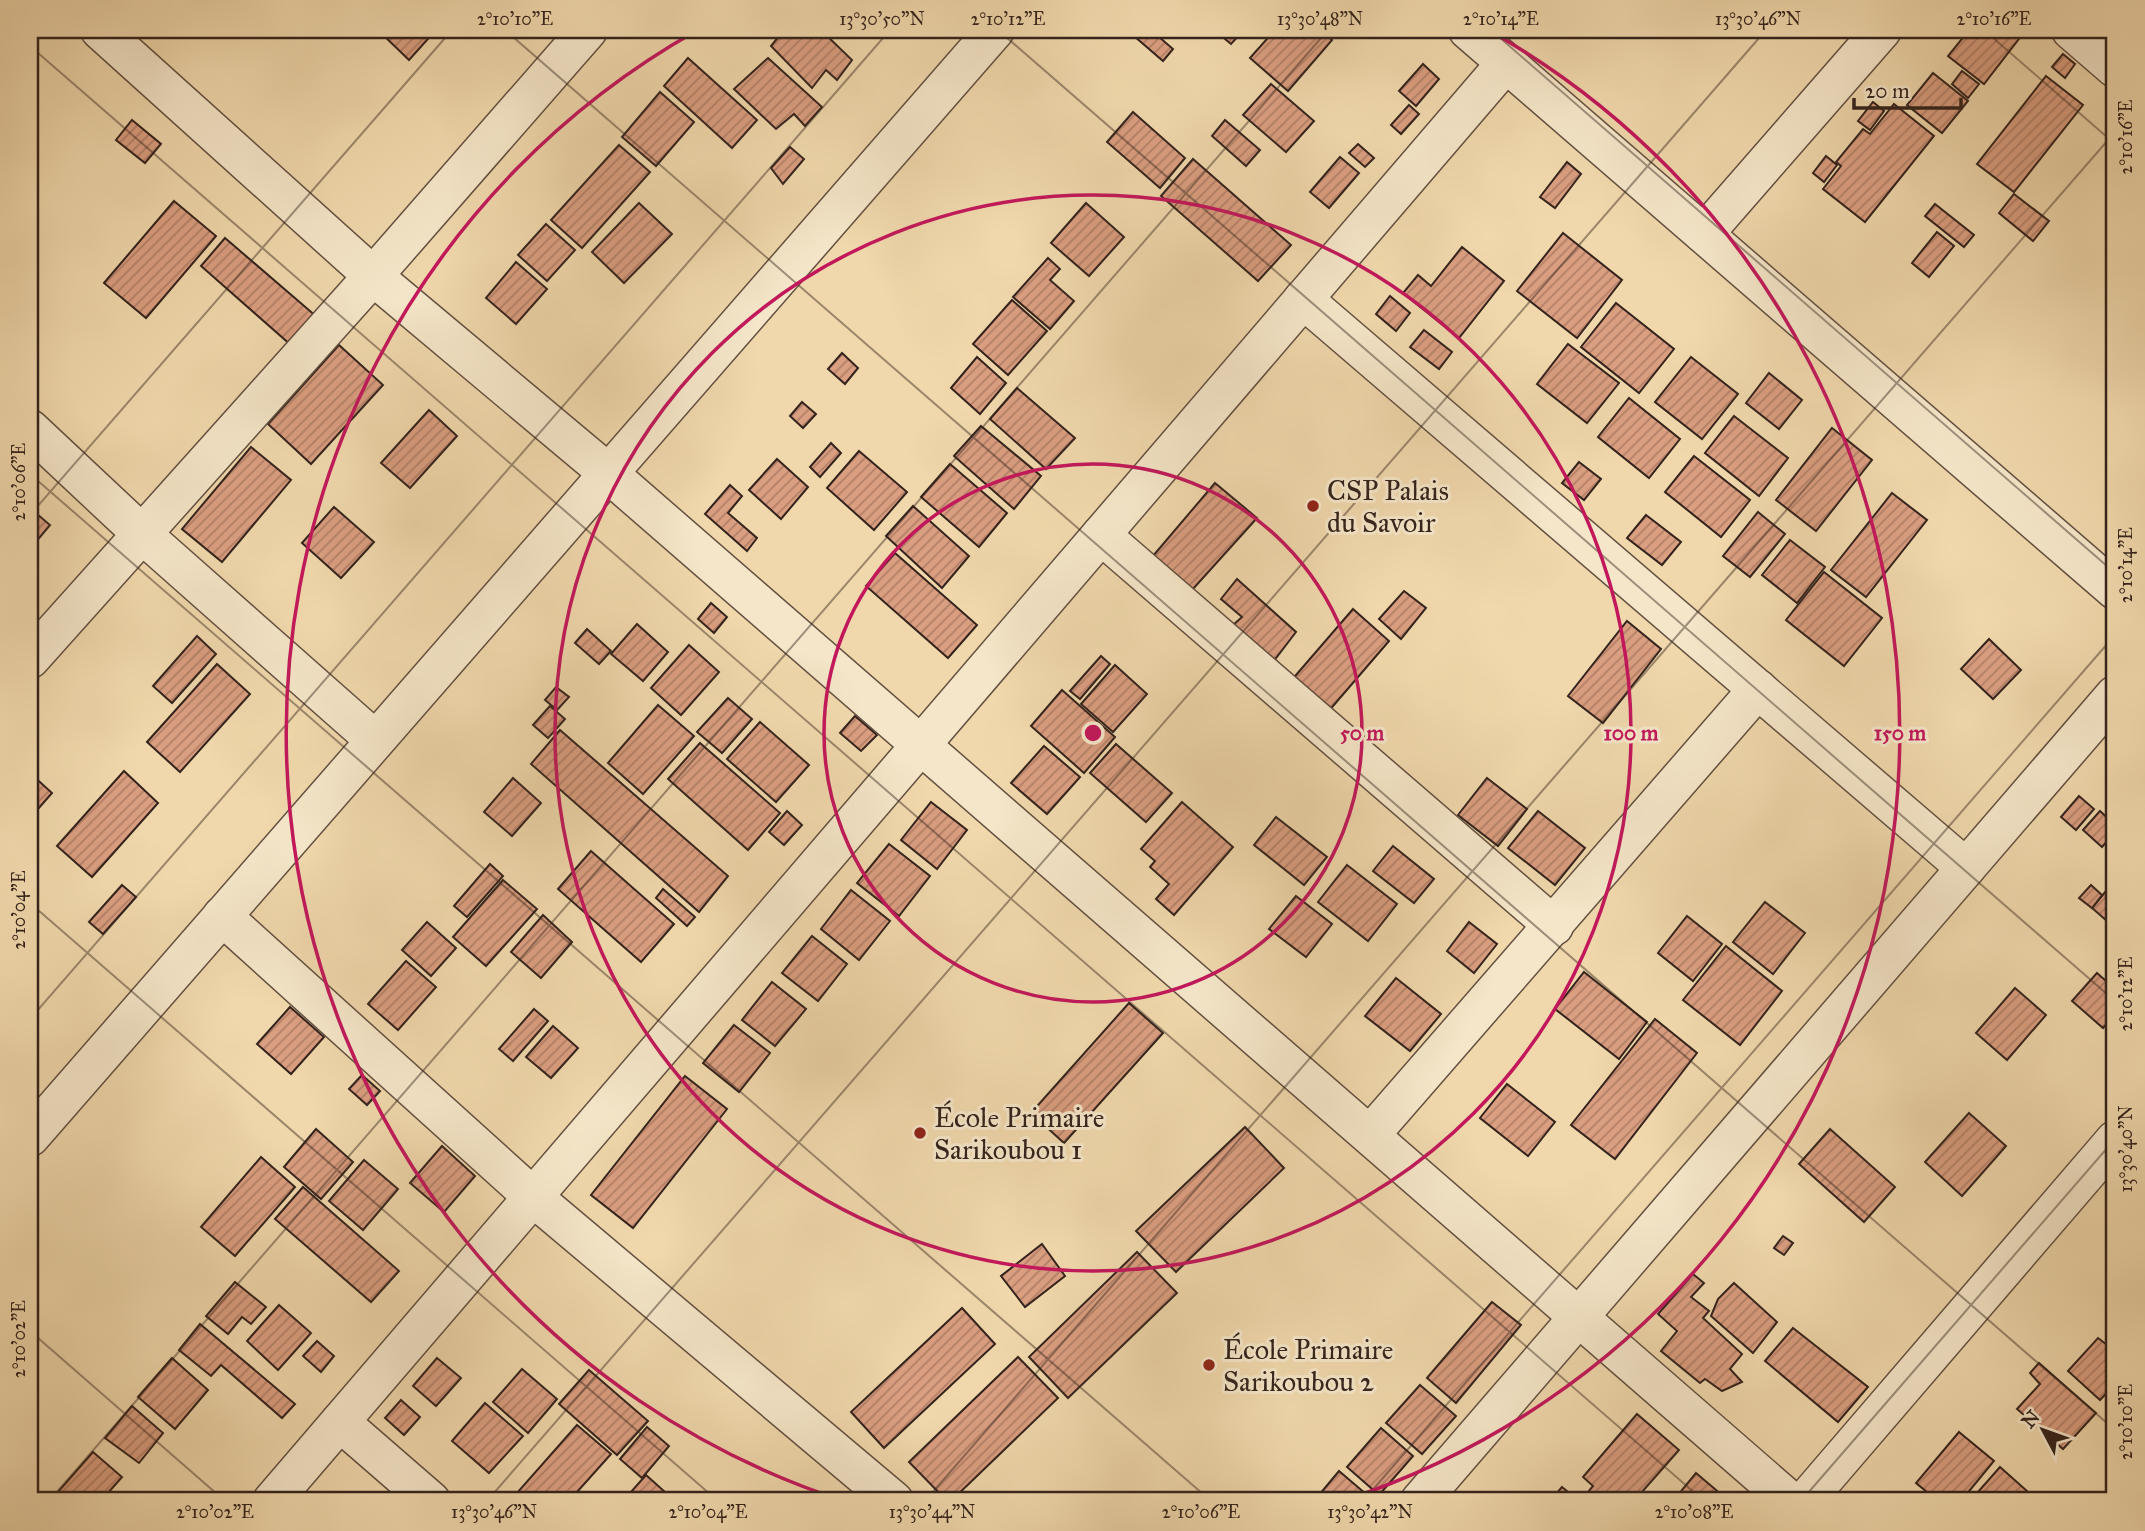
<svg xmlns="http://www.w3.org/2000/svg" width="2145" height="1531" viewBox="0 0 2145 1531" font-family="'IM FELL Great Primer',serif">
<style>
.building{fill:url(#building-hatch);stroke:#34231c;stroke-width:2}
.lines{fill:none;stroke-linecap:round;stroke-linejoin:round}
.minor-casing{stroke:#635040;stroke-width:41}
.minor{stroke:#f5e6c9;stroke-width:38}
.ticks{fill:none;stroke:#34231c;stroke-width:2;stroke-opacity:0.45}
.ring{fill:none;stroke:#c2185b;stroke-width:3.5}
.poi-dot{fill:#8f2418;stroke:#f5e6c9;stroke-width:2.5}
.labels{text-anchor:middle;stroke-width:6;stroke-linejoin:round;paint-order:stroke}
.poi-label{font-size:28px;fill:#34231c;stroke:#f5e6c9;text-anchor:start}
.centre{fill:#c2185b;stroke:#f5e6c9;stroke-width:3.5}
.ring-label{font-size:21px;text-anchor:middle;font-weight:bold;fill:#c2185b;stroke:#f5e6c9;stroke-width:6;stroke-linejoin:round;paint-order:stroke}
.neatline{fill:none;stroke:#34231c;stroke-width:2.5}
.ticks-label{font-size:18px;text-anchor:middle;fill:#34231c}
</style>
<defs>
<pattern id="building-hatch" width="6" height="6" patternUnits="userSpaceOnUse" patternTransform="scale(1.75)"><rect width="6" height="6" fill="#da9e80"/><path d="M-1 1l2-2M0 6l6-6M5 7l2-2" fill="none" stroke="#b28068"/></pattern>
</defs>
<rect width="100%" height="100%" fill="#f0d8ac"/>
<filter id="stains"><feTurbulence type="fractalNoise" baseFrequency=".00286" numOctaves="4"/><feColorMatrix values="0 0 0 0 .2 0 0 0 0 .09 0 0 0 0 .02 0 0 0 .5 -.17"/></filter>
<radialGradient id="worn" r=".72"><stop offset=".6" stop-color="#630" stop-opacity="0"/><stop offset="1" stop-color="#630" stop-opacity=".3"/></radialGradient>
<g class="building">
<polygon points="382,30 434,30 435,31 409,60 380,32"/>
<polygon points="784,30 821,30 852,60 837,80 826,70 812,88 771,46"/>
<polygon points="1127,30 1151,30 1173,49 1163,61"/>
<polygon points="1214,30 1244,30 1231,44"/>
<polygon points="1275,30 1321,30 1332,40 1288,91 1250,58"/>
<polygon points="1969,30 2023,30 2025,31 1984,84 1948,56"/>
<polygon points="2063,54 2075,64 2065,78 2052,67"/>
<polygon points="688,58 757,120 732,148 664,86"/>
<polygon points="768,58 822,107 805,126 794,114 776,129 734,89"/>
<polygon points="1423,64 1439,79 1416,106 1399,91"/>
<polygon points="1962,71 1979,84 1968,98 1952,84"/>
<polygon points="1933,73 1968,101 1942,133 1907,105"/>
<polygon points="2046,76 2083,105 2014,192 1977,164"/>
<polygon points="1271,84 1314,121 1286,152 1243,115"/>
<polygon points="660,92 694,122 656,166 622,137"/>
<polygon points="1873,102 1884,111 1870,130 1858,121"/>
<polygon points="1894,104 1934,136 1865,222 1823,189 1841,166 1836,162 1863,129 1870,134"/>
<polygon points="1409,105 1419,114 1401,134 1391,125"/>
<polygon points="1133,112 1185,158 1160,188 1107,142"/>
<polygon points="132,120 161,144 145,163 116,140"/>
<polygon points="1225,120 1260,150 1246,166 1212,136"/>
<polygon points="1358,144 1374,158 1365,167 1349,153"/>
<polygon points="619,145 650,172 582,248 551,220"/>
<polygon points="790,147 804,159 783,184 771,168"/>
<polygon points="1826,156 1837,165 1824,182 1813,173"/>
<polygon points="1340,157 1359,173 1329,208 1310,192"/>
<polygon points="1193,159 1291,245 1258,281 1161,196"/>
<polygon points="1567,162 1581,174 1555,208 1540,197"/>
<polygon points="2014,194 2049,221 2033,241 1999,213"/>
<polygon points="174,201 216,236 146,318 104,283"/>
<polygon points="639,203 672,234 624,283 592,252"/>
<polygon points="1086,203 1124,237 1089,276 1051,243"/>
<polygon points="1935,204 1974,235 1964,247 1925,216"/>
<polygon points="546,224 575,250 547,281 518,255"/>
<polygon points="1937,232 1954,246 1929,277 1912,263"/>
<polygon points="1563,233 1622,280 1577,338 1517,291"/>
<polygon points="225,238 317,317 292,346 201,266"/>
<polygon points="1462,247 1504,281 1459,338 1403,293 1418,275 1431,286"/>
<polygon points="1048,258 1060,269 1050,280 1074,301 1050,329 1013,297"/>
<polygon points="516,262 547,289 516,324 486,298"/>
<polygon points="1390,296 1410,313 1396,331 1376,314"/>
<polygon points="1012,300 1047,331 1008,375 973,344"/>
<polygon points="1616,303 1674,349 1639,393 1581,347"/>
<polygon points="1424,330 1452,352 1439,369 1410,347"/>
<polygon points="1568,344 1619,383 1587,423 1537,384"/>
<polygon points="339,345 383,385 311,464 268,424"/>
<polygon points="842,353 858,368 845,384 828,369"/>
<polygon points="977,357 1006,383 980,414 951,388"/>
<polygon points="1691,357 1738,394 1702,439 1655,402"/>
<polygon points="1769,373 1802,400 1779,429 1746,403"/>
<polygon points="1017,388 1075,438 1046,469 990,419"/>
<polygon points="1629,398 1680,439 1649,478 1598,437"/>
<polygon points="802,402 816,414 803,428 790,416"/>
<polygon points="429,410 457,436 410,488 381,463"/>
<polygon points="1734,416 1788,458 1759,496 1705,453"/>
<polygon points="981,426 1041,476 1014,509 954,456"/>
<polygon points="1832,428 1872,460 1816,531 1776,500"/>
<polygon points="831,443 841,453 820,477 810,467"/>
<polygon points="251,447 291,480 222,562 182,529"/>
<polygon points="859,451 907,492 874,530 827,488"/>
<polygon points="1694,456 1750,500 1721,537 1665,492"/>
<polygon points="777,459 808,487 781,519 749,490"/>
<polygon points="1579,462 1601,479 1584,500 1562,483"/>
<polygon points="950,464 1007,513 979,547 921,497"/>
<polygon points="1215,483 1257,518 1192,590 1153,556"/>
<polygon points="730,485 742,496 728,513 757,538 747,551 705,514"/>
<polygon points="1892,493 1927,520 1866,597 1831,570"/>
<polygon points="913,506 969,556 942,588 886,536"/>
<polygon points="334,507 374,542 341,578 302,543"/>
<polygon points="30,508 50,525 30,549"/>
<polygon points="1758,512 1785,534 1750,577 1723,556"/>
<polygon points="1646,515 1681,542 1662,565 1627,538"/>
<polygon points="1790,540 1825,567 1797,603 1762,575"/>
<polygon points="895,553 977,625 948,658 866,586"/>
<polygon points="1824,572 1882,618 1844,666 1786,620"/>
<polygon points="1237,579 1296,632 1273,662 1232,626 1242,617 1221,599"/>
<polygon points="1404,591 1426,608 1401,639 1379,619"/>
<polygon points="711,603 727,617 714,633 698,619"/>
<polygon points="1353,609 1389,641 1327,713 1290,682"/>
<polygon points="1627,621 1661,649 1603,723 1568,696"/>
<polygon points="637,624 668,652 643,681 611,654"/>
<polygon points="587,629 611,651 599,664 575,643"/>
<polygon points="197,636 216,654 172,703 153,686"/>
<polygon points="1989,639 2021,670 1993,699 1961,669"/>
<polygon points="689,645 719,672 681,715 651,688"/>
<polygon points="1101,656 1110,664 1080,699 1070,691"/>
<polygon points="217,664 250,694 180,772 147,742"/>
<polygon points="1115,665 1147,694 1113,732 1081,704"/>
<polygon points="556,687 569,697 557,710 545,700"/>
<polygon points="1062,690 1115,737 1084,773 1031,726"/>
<polygon points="728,698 752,719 722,753 697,732"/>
<polygon points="658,705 694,736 643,794 608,763"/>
<polygon points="550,706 565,719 548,738 533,725"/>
<polygon points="855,716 877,735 861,751 840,733"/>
<polygon points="760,722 809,765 776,802 727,759"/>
<polygon points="560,730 728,876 699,912 531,764"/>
<polygon points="700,743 780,813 748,850 668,779"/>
<polygon points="1116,744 1172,793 1146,822 1090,773"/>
<polygon points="1044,746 1080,777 1047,814 1011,783"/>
<polygon points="124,771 158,803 92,877 57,846"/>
<polygon points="30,773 52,793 30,818"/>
<polygon points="513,778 541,803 512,836 484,812"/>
<polygon points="1487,778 1527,809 1498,846 1458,815"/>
<polygon points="2079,796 2094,809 2076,830 2061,817"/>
<polygon points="931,802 967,830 937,869 901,840"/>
<polygon points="1182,802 1233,847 1174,915 1156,899 1169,884 1150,867 1155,861 1141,849"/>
<polygon points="787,811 802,825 784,845 769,832"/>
<polygon points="1538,811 1585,848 1555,885 1508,848"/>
<polygon points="2100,811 2115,825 2115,832 2102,847 2083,830"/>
<polygon points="1276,817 1327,857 1304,885 1254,845"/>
<polygon points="889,844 930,876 899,916 857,883"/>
<polygon points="1393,846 1434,879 1414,903 1373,871"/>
<polygon points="591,851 674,924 641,962 558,889"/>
<polygon points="490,864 503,876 467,917 454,906"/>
<polygon points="1347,865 1397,904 1368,941 1318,902"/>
<polygon points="503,880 537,909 486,966 453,937"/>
<polygon points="2115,880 2115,928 2092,908"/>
<polygon points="122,885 136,897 103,934 89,922"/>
<polygon points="2091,885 2102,895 2092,908 2079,898"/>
<polygon points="663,889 695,917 687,926 656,898"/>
<polygon points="851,890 890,921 859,960 821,929"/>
<polygon points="1296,896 1332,924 1306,957 1269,929"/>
<polygon points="1765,902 1805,933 1773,974 1733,942"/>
<polygon points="543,915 572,942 541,978 511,952"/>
<polygon points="1687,916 1722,944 1693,981 1658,953"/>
<polygon points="427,922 456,948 431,976 402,950"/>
<polygon points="1469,922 1497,944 1474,973 1447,951"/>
<polygon points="812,936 847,964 818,1001 782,973"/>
<polygon points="1726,946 1782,991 1740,1045 1683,1000"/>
<polygon points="406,961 436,987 398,1030 368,1004"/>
<polygon points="1584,972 1647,1022 1619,1059 1555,1009"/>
<polygon points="2097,973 2115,989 2115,1015 2103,1028 2072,1001"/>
<polygon points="1396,978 1441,1014 1410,1051 1365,1016"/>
<polygon points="772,982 806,1009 775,1046 742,1020"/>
<polygon points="2015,988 2046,1015 2007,1060 1976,1033"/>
<polygon points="1129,1003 1163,1033 1064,1143 1031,1113"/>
<polygon points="290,1007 324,1037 291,1074 257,1044"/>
<polygon points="534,1009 548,1021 513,1061 499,1049"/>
<polygon points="1655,1019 1697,1053 1615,1159 1571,1125"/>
<polygon points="734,1025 770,1053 739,1092 703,1063"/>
<polygon points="553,1026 578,1048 551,1078 526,1057"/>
<polygon points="362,1075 380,1091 367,1105 349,1089"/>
<polygon points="685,1076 727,1109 633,1228 591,1195"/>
<polygon points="1507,1084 1555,1122 1528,1156 1480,1118"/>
<polygon points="1969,1113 2006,1146 1962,1196 1925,1162"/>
<polygon points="1245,1127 1284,1168 1176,1272 1136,1231"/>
<polygon points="316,1129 353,1162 321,1199 284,1167"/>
<polygon points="1830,1129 1895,1187 1864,1222 1799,1164"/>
<polygon points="442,1146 475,1176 444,1212 410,1183"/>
<polygon points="261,1157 295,1187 235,1256 201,1227"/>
<polygon points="364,1160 398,1189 363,1230 329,1201"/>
<polygon points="303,1187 399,1271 371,1302 275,1219"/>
<polygon points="1783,1236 1793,1243 1784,1255 1774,1248"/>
<polygon points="1042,1244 1065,1276 1025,1307 1001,1276"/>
<polygon points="1137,1252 1177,1293 1068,1398 1029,1357"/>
<polygon points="1693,1274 1704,1283 1691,1297 1709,1311 1703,1318 1742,1354 1730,1369 1742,1382 1722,1391 1705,1379 1700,1383 1661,1351 1677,1331 1658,1314"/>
<polygon points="235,1282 266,1307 251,1324 242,1317 228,1334 206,1316"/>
<polygon points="1734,1283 1777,1322 1753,1353 1711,1316 1718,1299"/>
<polygon points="1492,1302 1521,1325 1456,1403 1427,1378"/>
<polygon points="279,1305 311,1333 278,1370 247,1341"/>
<polygon points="962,1308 995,1344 884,1448 851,1412"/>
<polygon points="200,1324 295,1404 282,1418 221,1365 211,1376 179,1350"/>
<polygon points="1793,1328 1868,1387 1838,1422 1765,1361"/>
<polygon points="2115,1331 2115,1351 2106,1344"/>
<polygon points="2098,1338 2115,1351 2115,1384 2100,1400 2068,1371"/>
<polygon points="317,1341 334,1356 321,1372 303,1356"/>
<polygon points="1018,1357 1058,1398 951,1501 947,1501 909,1462"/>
<polygon points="172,1358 208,1390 175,1429 138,1397"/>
<polygon points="437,1358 461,1378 436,1406 413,1386"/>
<polygon points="2039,1363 2096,1413 2063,1449 2017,1409 2040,1384 2030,1373"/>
<polygon points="522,1369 557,1399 528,1433 493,1402"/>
<polygon points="589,1370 648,1421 617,1455 559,1404"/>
<polygon points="1420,1385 1456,1416 1422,1454 1386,1423"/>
<polygon points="401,1400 420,1417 404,1435 385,1418"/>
<polygon points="485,1403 523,1436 489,1473 452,1441"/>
<polygon points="132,1406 163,1433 139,1463 105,1438"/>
<polygon points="1637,1414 1679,1450 1634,1501 1587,1501 1583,1498 1593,1486 1583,1477"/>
<polygon points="577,1425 611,1454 569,1501 525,1501 516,1494"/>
<polygon points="647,1427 669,1446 642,1478 620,1459"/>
<polygon points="1381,1428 1413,1456 1379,1495 1347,1467"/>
<polygon points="1959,1432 1994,1461 1961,1501 1938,1501 1916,1483"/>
<polygon points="93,1452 122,1477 101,1501 50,1501"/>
<polygon points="2000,1467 2027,1491 2018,1501 1970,1501"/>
<polygon points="1339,1471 1373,1500 1372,1501 1314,1501"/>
<polygon points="1696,1473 1729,1501 1673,1501"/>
<polygon points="646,1475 675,1501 623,1501"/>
<polygon points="1562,1487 1579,1501 1550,1501"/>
</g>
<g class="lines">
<g class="minor-casing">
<g id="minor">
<polyline points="588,30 373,276 608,473 1790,1501"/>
<polyline points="1468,30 2115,590"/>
<polyline points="2071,30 2115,68"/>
<polyline points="1704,234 1882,30"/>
<polyline points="1303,299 1966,868"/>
<polyline points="30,429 142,534 375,740"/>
<polyline points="1101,535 1554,926"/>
<polyline points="30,659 373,276 100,30"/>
<polyline points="222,916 533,1197 894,1501"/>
<polyline points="1370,1135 1758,689"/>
<polyline points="30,1137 995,30"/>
<polyline points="340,1422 431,1501"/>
<polyline points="272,1501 1506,63"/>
<polyline points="1420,1501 2115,695"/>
<polyline points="1805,1501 2115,1140"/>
</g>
</g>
<use href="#minor" class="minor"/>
</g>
<path class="ticks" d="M505 30 2115 1430M998 30 2115 1001M1491 30 2115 573M1984 30 2115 144M30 46 1704 1501M30 474 1211 1501M30 515 452 30M30 903 718 1501M30 1019 890 30M30 1331 225 1501M49 1501 1328 30M487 1501 1766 30M925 1501 2115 132M1363 1501 2115 635M1801 1501 2115 1139"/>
<g class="ring">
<circle cx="1093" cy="733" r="269"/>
<circle cx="1093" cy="733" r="538"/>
<path d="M844 1501A807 807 0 0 1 696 31M1490 31A807 807 0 0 1 1342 1501"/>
</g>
<g class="poi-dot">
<circle cx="1313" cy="506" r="7"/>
<circle cx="920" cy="1133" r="7"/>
<circle cx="1209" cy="1365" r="7"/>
</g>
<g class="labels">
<g class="poi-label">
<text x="1327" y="500">CSP Palais<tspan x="1327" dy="32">du Savoir</tspan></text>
<text x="934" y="1127">École Primaire<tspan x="934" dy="32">Sarikoubou 1</tspan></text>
<text x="1223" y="1359">École Primaire<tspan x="1223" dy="32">Sarikoubou 2</tspan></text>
</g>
</g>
<circle cx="1093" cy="733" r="10" class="centre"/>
<g class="ring-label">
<text x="1362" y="740">50 m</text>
<text x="1631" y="740">100 m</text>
<text x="1900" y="740">150 m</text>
</g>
<rect width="2145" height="1531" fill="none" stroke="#f0d8ac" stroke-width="77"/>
<g transform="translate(2043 1430) rotate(311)" stroke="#f5e6c9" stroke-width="5" paint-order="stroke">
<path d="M0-5L12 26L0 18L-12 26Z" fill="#34231c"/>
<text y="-10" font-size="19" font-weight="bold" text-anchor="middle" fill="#34231c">N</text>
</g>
<path d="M1854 98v10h107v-10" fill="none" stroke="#34231c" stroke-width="3.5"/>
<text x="1865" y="98" font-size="21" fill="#34231c" stroke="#f5e6c9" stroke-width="5" paint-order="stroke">20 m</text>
<rect x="38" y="38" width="2068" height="1454" class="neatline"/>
<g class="ticks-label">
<text x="515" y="25">2°10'10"E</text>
<text x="882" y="25">13°30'50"N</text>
<text x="1008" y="25">2°10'12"E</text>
<text x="1320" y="25">13°30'48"N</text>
<text x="1501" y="25">2°10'14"E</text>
<text x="1758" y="25">13°30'46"N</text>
<text x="1994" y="25">2°10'16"E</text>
<text transform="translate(2126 137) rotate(-90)" y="6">2°10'16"E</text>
<text transform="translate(19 482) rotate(-90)" y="6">2°10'06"E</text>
<text transform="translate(2126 565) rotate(-90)" y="6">2°10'14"E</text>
<text transform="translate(19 910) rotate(-90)" y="6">2°10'04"E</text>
<text transform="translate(2126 994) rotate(-90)" y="6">2°10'12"E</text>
<text transform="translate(2126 1149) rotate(-90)" y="6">13°30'40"N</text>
<text transform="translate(19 1339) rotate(-90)" y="6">2°10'02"E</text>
<text transform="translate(2126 1422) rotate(-90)" y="6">2°10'10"E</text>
<text x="215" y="1518">2°10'02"E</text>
<text x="494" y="1518">13°30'46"N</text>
<text x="708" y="1518">2°10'04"E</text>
<text x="932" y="1518">13°30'44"N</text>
<text x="1201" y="1518">2°10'06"E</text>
<text x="1370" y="1518">13°30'42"N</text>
<text x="1694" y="1518">2°10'08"E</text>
</g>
<rect width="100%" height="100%" filter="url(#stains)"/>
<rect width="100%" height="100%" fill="url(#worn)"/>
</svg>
